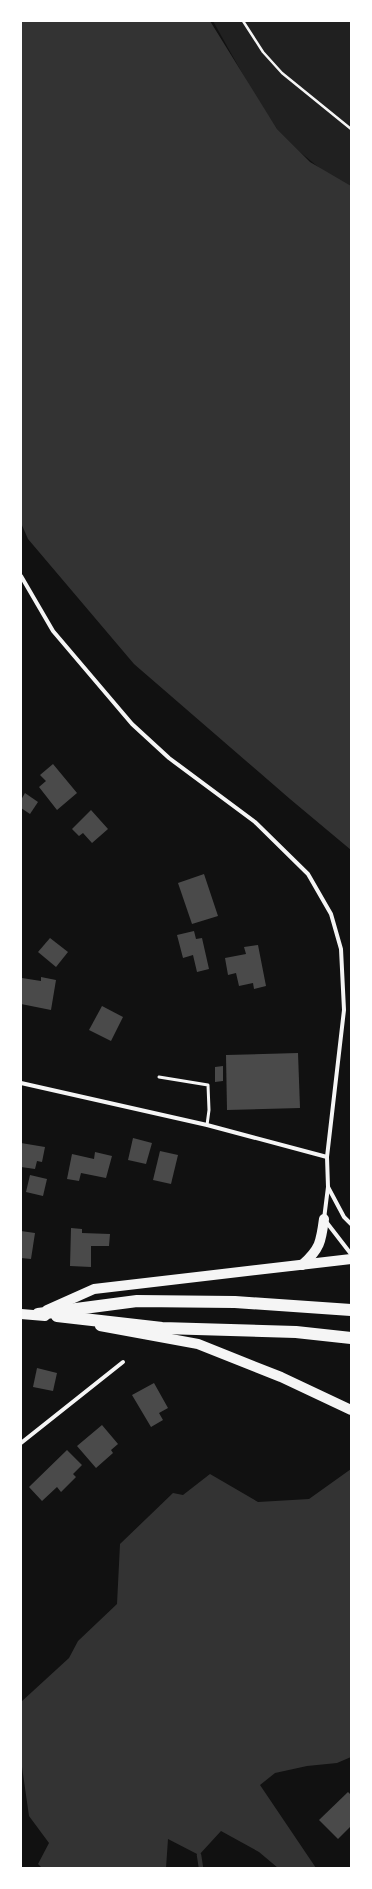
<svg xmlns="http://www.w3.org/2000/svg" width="372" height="1889" viewBox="0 0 372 1889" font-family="Karla,sans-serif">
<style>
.green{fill:#202020}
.water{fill:#333}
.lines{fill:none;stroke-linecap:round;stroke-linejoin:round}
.stream{stroke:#333;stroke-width:4.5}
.building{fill:#4a4a4a}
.path{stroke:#f5f5f5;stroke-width:2.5}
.service{stroke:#f5f5f5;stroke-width:3}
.minor{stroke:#f5f5f5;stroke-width:4}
.primary{stroke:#f5f5f5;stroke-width:10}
.motorway{stroke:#f5f5f5;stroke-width:12}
</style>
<rect width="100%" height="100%" fill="#111"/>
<polygon class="green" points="213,21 351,21 351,194 300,152 277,129 251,89"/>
<g class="water">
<polygon points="21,21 210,21 277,129 310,162 351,186 351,850 290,799 134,664 28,539 21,523"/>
<polygon points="351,1469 351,1757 337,1763 307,1766 275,1773 260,1785 316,1868 278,1868 259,1852 221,1831 199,1855 168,1839 166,1868 42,1868 38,1864 49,1843 29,1816 22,1767 21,1702 69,1658 78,1641 117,1604 120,1544 173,1493 183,1495 210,1474 258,1502 309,1499"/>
</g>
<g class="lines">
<polyline class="stream" points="199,1855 201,1868"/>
</g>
<g class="building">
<polygon points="53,764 77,793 57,810 39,787 46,781 40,775"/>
<polygon points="25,793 38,802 30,814 21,808 21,800"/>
<polygon points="91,810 108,829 92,843 83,833 79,836 72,829"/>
<polygon points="204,874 218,916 192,924 178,883"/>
<polygon points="194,931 196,939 202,938 209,969 197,972 193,955 183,958 177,935"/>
<polygon points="50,938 68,952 56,967 38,952"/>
<polygon points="258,945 266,986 254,989 253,983 239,986 236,973 228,975 225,958 246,954 244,947"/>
<polygon points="41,977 56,980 51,1010 21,1004 22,978 41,981"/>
<polygon points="102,1006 123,1017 111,1041 89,1030"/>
<polygon points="298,1053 300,1108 227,1110 226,1055"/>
<polygon points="223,1066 223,1081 215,1082 215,1067"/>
<polygon points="133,1138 152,1143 146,1164 128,1160"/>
<polygon points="21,1143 45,1147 42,1162 37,1161 35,1169 21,1167"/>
<polygon points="160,1151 178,1155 171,1184 153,1180"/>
<polygon points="95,1152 112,1156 106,1178 81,1173 79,1181 67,1179 72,1154 94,1159"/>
<polygon points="30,1175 47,1179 43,1196 26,1192"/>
<polygon points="71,1228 82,1229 82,1233 110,1234 109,1246 91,1246 91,1267 70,1266"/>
<polygon points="21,1231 35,1233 31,1259 21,1258"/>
<polygon points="37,1368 57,1373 53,1391 33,1387"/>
<polygon points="154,1383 168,1408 159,1413 163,1420 151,1427 132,1395"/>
<polygon points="102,1425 118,1444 111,1450 113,1453 96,1468 77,1446"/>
<polygon points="67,1450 82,1465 73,1474 76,1477 61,1492 57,1487 42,1501 29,1487"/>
<polygon points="348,1792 351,1795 351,1826 338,1839 319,1820"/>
</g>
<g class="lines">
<polyline class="path" points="243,21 263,52 282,73 351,129"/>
<polyline class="service" points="159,1077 208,1085 209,1110 207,1125"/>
<g class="minor">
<polyline points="21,576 53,631 132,724 169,758 255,822 308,874 331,914 341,949 344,1010 327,1157 328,1187 324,1219 351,1254"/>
<polyline points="21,1083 207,1125 327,1157"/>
<polyline points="328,1187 344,1217 351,1224"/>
<polyline points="21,1443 123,1362"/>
</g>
<g class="primary">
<path d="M302 1265C320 1249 321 1242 324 1219"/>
<polyline points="47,1310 94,1289 351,1259"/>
<polyline points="21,1314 45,1316"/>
<polyline points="100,1326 198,1344 281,1377 351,1410"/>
</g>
<g class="motorway">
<polyline points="38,1314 137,1301 235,1302 351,1310"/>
<polyline points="57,1316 162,1328 296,1332 351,1338"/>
</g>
</g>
<rect width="372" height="1889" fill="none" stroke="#ffffff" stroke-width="44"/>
</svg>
